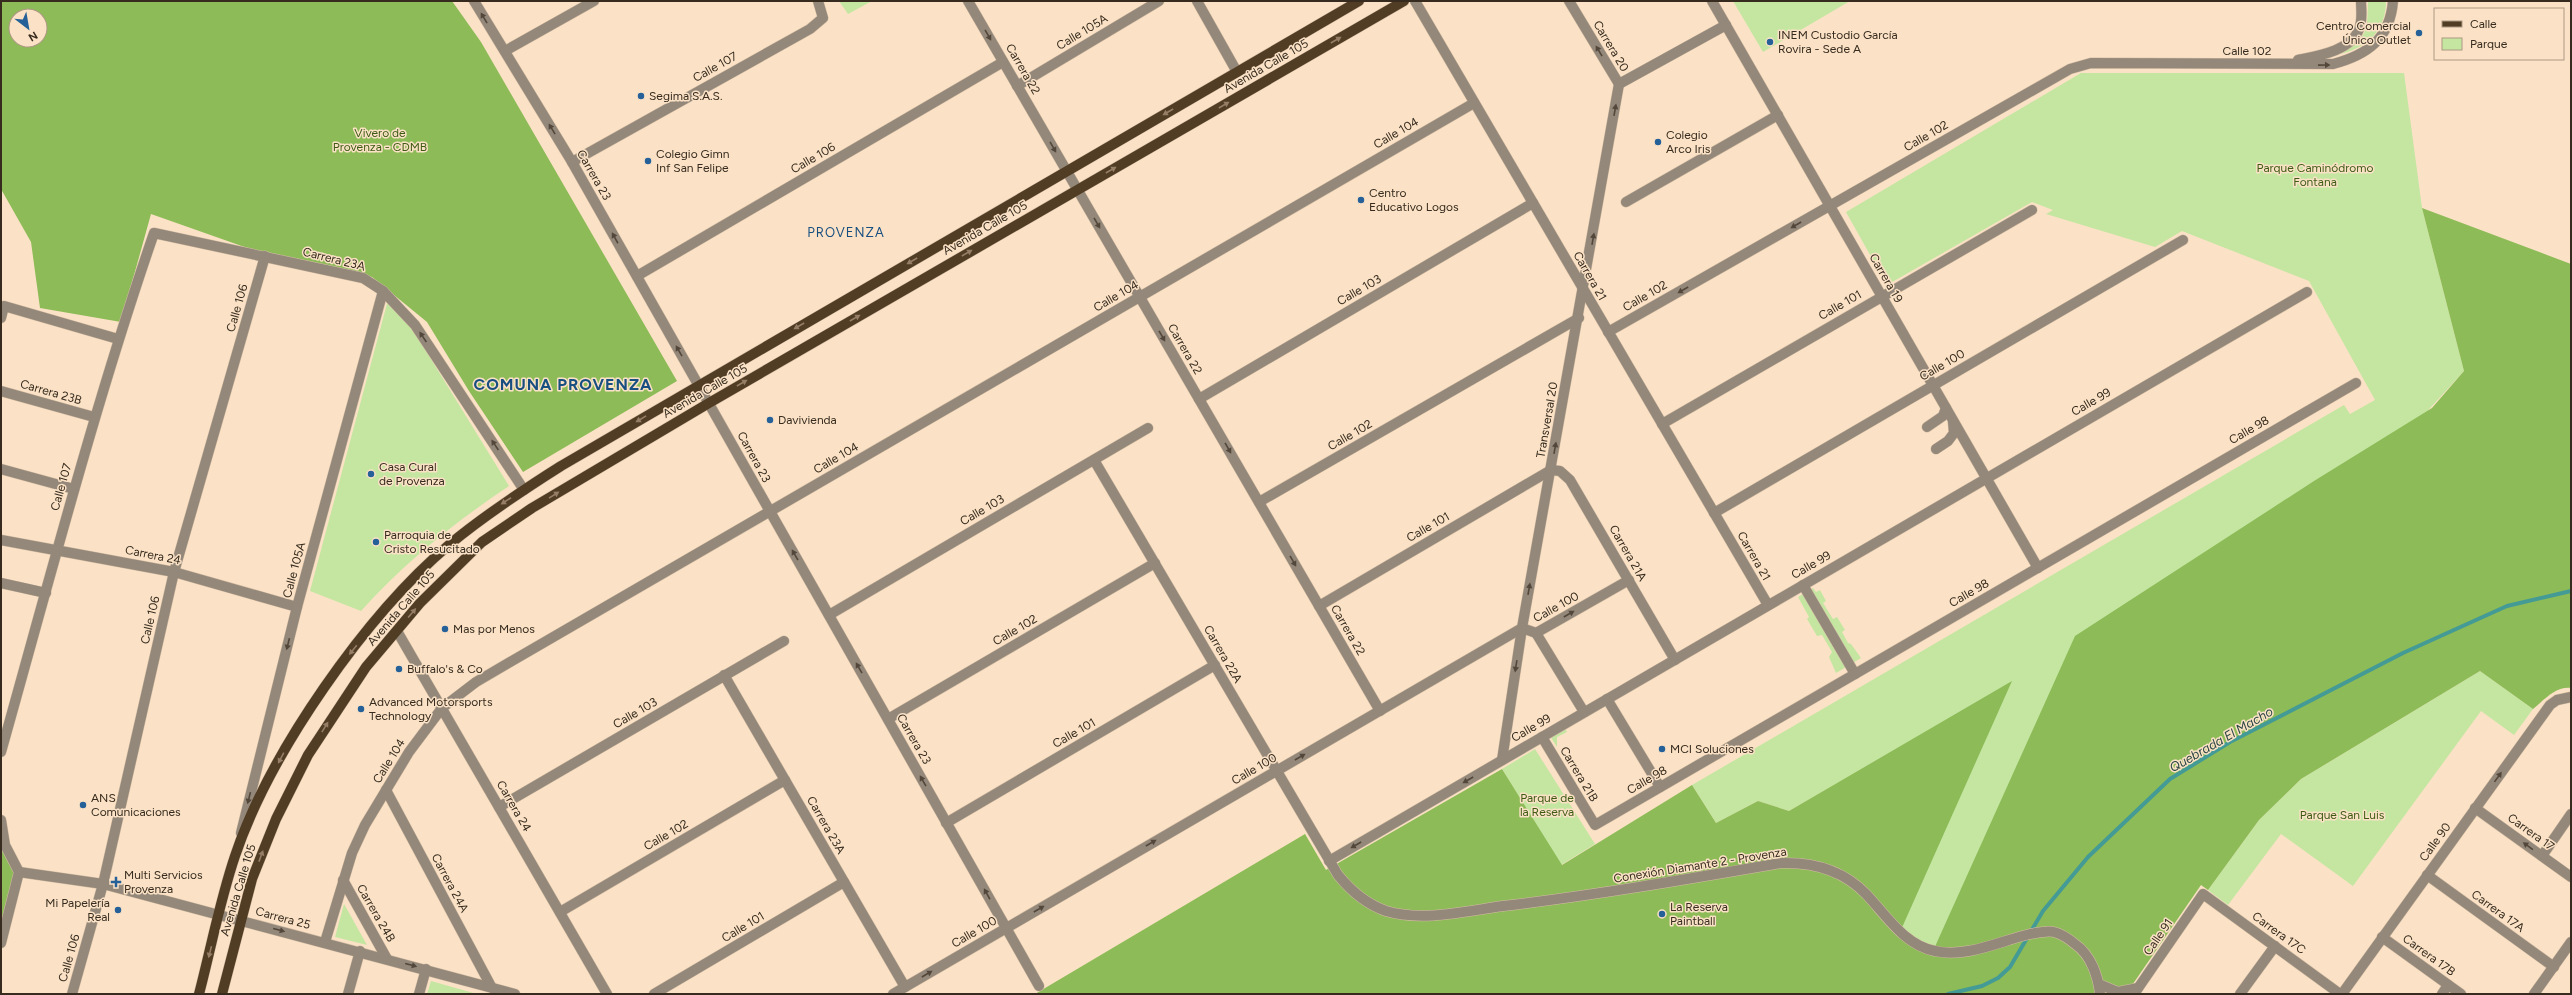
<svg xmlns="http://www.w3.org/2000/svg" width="2572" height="995" viewBox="0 0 2572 995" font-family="Figtree,sans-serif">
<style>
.green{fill:#c4e6a1}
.forest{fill:#8dbb57;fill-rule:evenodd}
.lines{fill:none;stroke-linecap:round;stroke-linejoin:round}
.stream{stroke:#449b95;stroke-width:4}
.minor-casing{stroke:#d4bda4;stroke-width:11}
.major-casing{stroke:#d4bda4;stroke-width:11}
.minor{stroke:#94887a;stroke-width:10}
.major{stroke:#513c24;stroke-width:10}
.oneway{fill:#52473a}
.oneway2{fill:#957e65}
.poi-dot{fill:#256198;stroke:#fbe2c6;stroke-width:1.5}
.labels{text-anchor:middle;stroke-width:3;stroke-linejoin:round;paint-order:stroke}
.poi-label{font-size:12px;fill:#362b1e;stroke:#fbe2c6;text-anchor:start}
.street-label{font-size:12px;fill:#362b1e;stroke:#fbe2c6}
.park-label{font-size:12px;fill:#3e5b14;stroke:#fbe2c6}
.neighbourhood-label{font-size:13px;letter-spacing:1px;fill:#184f81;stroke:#fbe2c6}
.water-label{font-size:13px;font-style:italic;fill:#2c4845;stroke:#fbe2c6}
.district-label{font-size:16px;font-weight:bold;letter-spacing:1px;fill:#184f81;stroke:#fbe2c6}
</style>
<rect width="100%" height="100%" fill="#fbe2c6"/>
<g class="green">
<polygon points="839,1 872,1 848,14"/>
<polygon points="1733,1 1850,1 1763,52"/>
<path d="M2368 1H2386C2386 30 2367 48 2340 54 2368 35 2367 35 2368 1Z"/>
<polygon points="2081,73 2404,73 2422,208 2464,371 1934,951 1146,994 1305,834 1325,870 1332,866 1338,875 1781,863 2012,682 1789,811 1758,801 1716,823 1692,785 2344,405 2350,414 2375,400 2309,281 2182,231 2155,247 2046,214 2053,210 2032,202 1887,285 1846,212"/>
<path d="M388 300 413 330 509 486C455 522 404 563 361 611L310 591Z"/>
<polygon points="1813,588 1816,592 1820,590 1826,601 1823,603 1833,619 1837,617 1845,630 1842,632 1848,643 1851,644 1861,658 1836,673 1829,657 1832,652 1822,635 1817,636 1807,619 1809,617 1798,597"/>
<polygon points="2480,671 2533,709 2514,735 2481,711 2353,886 2281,834 2228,905 2208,890 2259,820 2301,779"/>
<polygon points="1564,727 1567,732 1557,737 1557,747 1550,736"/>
<polygon points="1535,749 1595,844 1561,865 1502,769"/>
<polygon points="344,904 367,945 335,937"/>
<polygon points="431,981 477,994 427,994"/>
</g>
<g class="forest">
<path d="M1 1H452L481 42 677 381 523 472 469 391 427 322 372 277 253 250 151 214 121 322 40 308 31 242 1 189ZM16 16H40V40H16Z"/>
<path d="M2422 208 2571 264V688C2556 686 2544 700 2533 709L2480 671 2301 779 2259 820 2208 890 2201 885 2126 994H1035L1305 834 1326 870 1502 769 1562 865 1692 785 1716 823 1758 801 1789 811 2012 681 1900 932 1933 951 2075 636 2314 481 2432 408 2464 371Z"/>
<polygon points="1,848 15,873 1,927"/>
</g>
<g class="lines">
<polyline class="stream" points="1948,994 1982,986 1998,978 2010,967 2043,911 2088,857 2170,779 2230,742 2403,653 2507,606 2571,591"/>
<g class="minor-casing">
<g id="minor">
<polyline points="474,1 572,162 1039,986"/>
<polyline points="968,1 1380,711"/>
<polyline points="1197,1 1237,72"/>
<polyline points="1415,1 1768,605"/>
<polyline points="1569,1 1619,84"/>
<polyline points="1712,1 2038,568"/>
<polyline points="505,51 594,1"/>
<path d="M2298 60C2317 56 2351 51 2359 29 2363 20 2361 10 2361 1"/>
<polyline points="1619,84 1726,25"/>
<polyline points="1017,86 1159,1"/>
<polyline points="572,162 810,29 823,18 818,1"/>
<polyline points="1626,202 1778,115"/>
<polyline points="637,276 1003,62"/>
<polyline points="1,318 4,306 118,339"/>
<path d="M1608 332 2070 69 2091 63 2333 64C2367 55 2390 39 2393 1"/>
<polyline points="1,391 94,417"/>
<polyline points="1199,399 1533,203"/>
<polyline points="1662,424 2032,210"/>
<polyline points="1927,427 1943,416 1946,408"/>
<polyline points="1936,449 1948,441 1954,433 1953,422"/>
<path d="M1094 460 1338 875C1351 891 1366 904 1386 911 1422 922 1466 911 1503 906 1596 895 1688 879 1781 863 1813 862 1843 870 1866 894 1886 915 1904 945 1935 951 1967 958 2000 941 2030 934 2037 933 2047 930 2054 932 2062 934 2069 939 2075 944 2091 955 2098 976 2100 994"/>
<polyline points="1,469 74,489"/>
<polyline points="1259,502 1579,318"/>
<polyline points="1714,513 2183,240"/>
<polyline points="1,540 174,572 297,607"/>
<polyline points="1,583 46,593"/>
<polyline points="1803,585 1855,674"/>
<polyline points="1319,606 1551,470 1560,471 1570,480 1675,660"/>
<polyline points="829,615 1148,428"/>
<polyline points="1522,628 1536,633 1629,580"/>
<polyline points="397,631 607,994"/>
<polyline points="1536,633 1584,712"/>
<polyline points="724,675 905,987"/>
<polyline points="1607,699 1660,787"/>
<polyline points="888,719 1155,563"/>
<polyline points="1542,737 1595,825 2356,383"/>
<path d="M1 752C50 578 95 404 154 233L363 278 383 291 415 325 524 490"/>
<polyline points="1502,760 1522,628 1619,84"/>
<polyline points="386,790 492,988"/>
<polyline points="499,807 784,641"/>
<polyline points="2475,808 2571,877"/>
<polyline points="1,820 5,845 19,872"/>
<polyline points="946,823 1215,665"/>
<polyline points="241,833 297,607 383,291"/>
<polyline points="2542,856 2571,814"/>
<polyline points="1329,861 2307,292"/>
<polyline points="19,872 103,884 515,994"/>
<polyline points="2427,875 2554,967"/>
<polyline points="343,880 387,959"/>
<polyline points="560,912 785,780"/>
<polyline points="2382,937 2461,994"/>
<polyline points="325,942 352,853 365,825 409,752 442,708 476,682 505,665 1474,103"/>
<polyline points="1,943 19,872"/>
<polyline points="2099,984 2118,992 2138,988"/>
<polyline points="72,994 103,884 174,572 265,256"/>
<polyline points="348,994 360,951"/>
<polyline points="419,994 426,969"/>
<polyline points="654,994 844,882"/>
<polyline points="893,994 1522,628"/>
<polyline points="2134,994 2203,894 2340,994"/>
<polyline points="2240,994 2275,946"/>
<polyline points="2342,994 2550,705 2557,700 2571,697"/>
<polyline points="2442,994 2448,985"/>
<polyline points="2534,994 2571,942"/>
</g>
</g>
<g class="major-casing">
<g id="major">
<path d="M199 994C211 948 220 900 235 856 270 752 366 615 450 544 485 515 523 490 561 466L1359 1"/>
<polyline points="222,994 252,879 276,819 308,755 366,667 420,603 482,542 532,508 709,403 1404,1"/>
</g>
</g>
<use href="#minor" class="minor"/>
<use href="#major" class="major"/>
</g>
<defs><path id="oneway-solid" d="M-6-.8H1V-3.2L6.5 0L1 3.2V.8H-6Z"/></defs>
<g class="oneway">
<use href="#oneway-solid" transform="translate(484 18) rotate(-121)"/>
<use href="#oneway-solid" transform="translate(988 35) rotate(60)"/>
<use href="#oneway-solid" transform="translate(1599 51) rotate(-121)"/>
<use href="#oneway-solid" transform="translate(2324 65) rotate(-1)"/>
<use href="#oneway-solid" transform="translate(1615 110) rotate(-80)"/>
<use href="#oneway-solid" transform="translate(552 129) rotate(-121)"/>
<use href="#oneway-solid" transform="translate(1053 147) rotate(60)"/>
<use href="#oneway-solid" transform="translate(1097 223) rotate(60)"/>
<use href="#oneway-solid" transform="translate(1796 225) rotate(150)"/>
<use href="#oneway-solid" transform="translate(615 238) rotate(-119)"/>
<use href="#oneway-solid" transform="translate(1593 239) rotate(-80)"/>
<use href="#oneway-solid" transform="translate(1683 290) rotate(150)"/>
<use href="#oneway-solid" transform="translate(1162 336) rotate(60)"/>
<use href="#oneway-solid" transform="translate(423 337) rotate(-124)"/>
<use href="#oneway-solid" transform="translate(679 351) rotate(-120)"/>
<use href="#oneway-solid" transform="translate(495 445) rotate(-124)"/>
<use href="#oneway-solid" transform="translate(1228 448) rotate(60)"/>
<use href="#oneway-solid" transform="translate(1555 448) rotate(-80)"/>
<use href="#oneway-solid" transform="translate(795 555) rotate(-120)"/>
<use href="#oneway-solid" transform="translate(1293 561) rotate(60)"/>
<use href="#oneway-solid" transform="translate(1529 589) rotate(-80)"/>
<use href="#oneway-solid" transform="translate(1569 614) rotate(-30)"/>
<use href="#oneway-solid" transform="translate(288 644) rotate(104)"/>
<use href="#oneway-solid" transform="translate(1516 666) rotate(99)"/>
<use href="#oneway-solid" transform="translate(859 668) rotate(-120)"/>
<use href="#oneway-solid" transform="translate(1300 757) rotate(-30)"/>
<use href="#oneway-solid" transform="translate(2498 777) rotate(-54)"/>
<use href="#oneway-solid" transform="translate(1468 780) rotate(150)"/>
<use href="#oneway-solid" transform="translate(923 781) rotate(-120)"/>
<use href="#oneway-solid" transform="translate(249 798) rotate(104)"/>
<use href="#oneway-solid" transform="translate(1151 843) rotate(-30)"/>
<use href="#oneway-solid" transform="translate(1356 845) rotate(150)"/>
<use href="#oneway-solid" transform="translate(2528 846) rotate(-144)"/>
<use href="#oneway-solid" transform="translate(987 894) rotate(-119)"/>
<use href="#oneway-solid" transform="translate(1039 909) rotate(-30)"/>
<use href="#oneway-solid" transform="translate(279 930) rotate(15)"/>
<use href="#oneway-solid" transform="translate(411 965) rotate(15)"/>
<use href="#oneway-solid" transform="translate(927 974) rotate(-30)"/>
</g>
<g class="oneway2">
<use href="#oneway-solid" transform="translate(1336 40) rotate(-30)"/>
<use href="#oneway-solid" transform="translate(1224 105) rotate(-30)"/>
<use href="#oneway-solid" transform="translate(1168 112) rotate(150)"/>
<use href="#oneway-solid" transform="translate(1111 170) rotate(-30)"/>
<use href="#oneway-solid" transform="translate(967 253) rotate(-30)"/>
<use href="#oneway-solid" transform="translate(912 261) rotate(150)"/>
<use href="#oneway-solid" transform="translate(855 318) rotate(-30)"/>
<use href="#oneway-solid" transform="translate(799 326) rotate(150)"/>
<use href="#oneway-solid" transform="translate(742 383) rotate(-30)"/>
<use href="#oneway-solid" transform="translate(641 419) rotate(149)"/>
<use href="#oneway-solid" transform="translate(554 495) rotate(-32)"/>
<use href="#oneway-solid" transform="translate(506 501) rotate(147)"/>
<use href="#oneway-solid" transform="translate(412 613) rotate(-50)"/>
<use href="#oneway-solid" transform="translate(353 650) rotate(129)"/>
<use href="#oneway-solid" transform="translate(325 727) rotate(-59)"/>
<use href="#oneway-solid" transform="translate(281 758) rotate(118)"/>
<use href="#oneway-solid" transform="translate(261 856) rotate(-70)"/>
<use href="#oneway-solid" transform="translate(210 952) rotate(104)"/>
</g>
<g class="poi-dot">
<circle cx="2419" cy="33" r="4"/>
<circle cx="1770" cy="42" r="4"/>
<circle cx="641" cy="96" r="4"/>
<circle cx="1658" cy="142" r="4"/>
<circle cx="648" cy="161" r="4"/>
<circle cx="1361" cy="200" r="4"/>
<circle cx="770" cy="420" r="4"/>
<circle cx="371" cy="474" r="4"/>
<circle cx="376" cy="542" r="4"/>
<circle cx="445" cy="629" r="4"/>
<circle cx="399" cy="669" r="4"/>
<circle cx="361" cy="709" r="4"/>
<circle cx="1662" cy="749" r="4"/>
<circle cx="83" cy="805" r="4"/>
<path d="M114 876h4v4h4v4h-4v4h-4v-4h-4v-4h4z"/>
<circle cx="118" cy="910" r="4"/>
<circle cx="1662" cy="914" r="4"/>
</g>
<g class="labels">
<g class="poi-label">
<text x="2411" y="30" text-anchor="end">Centro Comercial<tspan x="2411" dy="14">Único Outlet</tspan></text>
<text x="1778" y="39">INEM Custodio García<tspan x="1778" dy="14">Rovira - Sede A</tspan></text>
<text x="649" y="100">Segima S.A.S.</text>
<text x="1666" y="139">Colegio<tspan x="1666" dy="14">Arco Iris</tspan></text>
<text x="656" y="158">Colegio Gimn<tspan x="656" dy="14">Inf San Felipe</tspan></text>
<text x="1369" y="197">Centro<tspan x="1369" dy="14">Educativo Logos</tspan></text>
<text x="778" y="424">Davivienda</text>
<text x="379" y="471">Casa Cural<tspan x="379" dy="14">de Provenza</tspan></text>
<text x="384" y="539">Parroquia de<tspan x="384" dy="14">Cristo Resucitado</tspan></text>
<text x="453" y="633">Mas por Menos</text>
<text x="407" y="673">Buffalo's &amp; Co</text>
<text x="369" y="706">Advanced Motorsports<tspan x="369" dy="14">Technology</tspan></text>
<text x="1670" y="753">MCI Soluciones</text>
<text x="91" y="802">ANS<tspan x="91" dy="14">Comunicaciones</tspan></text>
<text x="124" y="879">Multi Servicios<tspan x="124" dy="14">Provenza</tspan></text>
<text x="110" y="907" text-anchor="end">Mi Papelería<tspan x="110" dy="14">Real</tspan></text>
<text x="1670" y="911">La Reserva<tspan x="1670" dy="14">Paintball</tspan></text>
</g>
<g class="street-label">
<text transform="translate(1082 32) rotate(-31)" y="4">Calle 105A</text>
<text transform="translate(1611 46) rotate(59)" y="4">Carrera 20</text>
<text x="2247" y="55">Calle 102</text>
<text transform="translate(1266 66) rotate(-30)" y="4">Avenida Calle 105</text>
<text transform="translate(715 67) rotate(-29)" y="4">Calle 107</text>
<text transform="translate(1023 69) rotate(60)" y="4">Carrera 22</text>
<text transform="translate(1396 133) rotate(-30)" y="4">Calle 104</text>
<text transform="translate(1926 136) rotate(-30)" y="4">Calle 102</text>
<text transform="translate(813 158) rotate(-30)" y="4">Calle 106</text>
<text transform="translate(594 175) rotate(60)" y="4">Carrera 23</text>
<text transform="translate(985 228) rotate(-30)" y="4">Avenida Calle 105</text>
<text transform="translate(334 259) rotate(14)" y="4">Carrera 23A</text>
<text transform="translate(1590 276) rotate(60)" y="4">Carrera 21</text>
<text transform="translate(1886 278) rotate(60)" y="4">Carrera 19</text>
<text transform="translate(1359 290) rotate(-30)" y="4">Calle 103</text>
<text transform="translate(1116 296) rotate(-30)" y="4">Calle 104</text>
<text transform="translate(1645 296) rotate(-30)" y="4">Calle 102</text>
<text transform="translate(1840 305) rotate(-30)" y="4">Calle 101</text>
<text transform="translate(237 308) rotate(-74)" y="4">Calle 106</text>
<text transform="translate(1185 349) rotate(60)" y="4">Carrera 22</text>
<text transform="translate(1942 365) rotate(-30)" y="4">Calle 100</text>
<text transform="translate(705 391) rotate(-30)" y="4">Avenida Calle 105</text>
<text transform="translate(51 392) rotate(16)" y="4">Carrera 23B</text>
<text transform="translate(2091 402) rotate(-30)" y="4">Calle 99</text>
<text transform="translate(1547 420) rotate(-80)" y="4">Transversal 20</text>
<text transform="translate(2249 430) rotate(-30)" y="4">Calle 98</text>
<text transform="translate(1350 435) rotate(-30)" y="4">Calle 102</text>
<text transform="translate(754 457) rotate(61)" y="4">Carrera 23</text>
<text transform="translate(836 458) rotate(-30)" y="4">Calle 104</text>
<text transform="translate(61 487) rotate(-74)" y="4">Calle 107</text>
<text transform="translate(982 510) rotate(-30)" y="4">Calle 103</text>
<text transform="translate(1428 527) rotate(-30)" y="4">Calle 101</text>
<text transform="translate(1628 553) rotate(60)" y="4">Carrera 21A</text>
<text transform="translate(153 555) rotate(11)" y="4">Carrera 24</text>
<text transform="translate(1754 556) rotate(60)" y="4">Carrera 21</text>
<text transform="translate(1811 565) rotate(-30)" y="4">Calle 99</text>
<text transform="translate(294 570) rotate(-75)" y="4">Calle 105A</text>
<text transform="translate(1969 593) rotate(-30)" y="4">Calle 98</text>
<text transform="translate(1556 607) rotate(-29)" y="4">Calle 100</text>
<text transform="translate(401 608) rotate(-49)" y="4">Avenida Calle 105</text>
<text transform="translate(150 620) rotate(-77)" y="4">Calle 106</text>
<text transform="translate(1015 630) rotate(-30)" y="4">Calle 102</text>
<text transform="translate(1348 630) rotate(60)" y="4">Carrera 22</text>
<text transform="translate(1223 654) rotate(60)" y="4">Carrera 22A</text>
<text transform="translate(635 713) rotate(-30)" y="4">Calle 103</text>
<text transform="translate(1531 728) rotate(-30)" y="4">Calle 99</text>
<text transform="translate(1074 733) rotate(-30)" y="4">Calle 101</text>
<text transform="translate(914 739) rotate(60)" y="4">Carrera 23</text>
<text transform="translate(389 761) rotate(-58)" y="4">Calle 104</text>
<text transform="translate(1254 769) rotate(-30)" y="4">Calle 100</text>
<text transform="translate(1579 774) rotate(59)" y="4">Carrera 21B</text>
<text transform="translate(1647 780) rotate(-30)" y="4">Calle 98</text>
<text transform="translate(514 806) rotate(60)" y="4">Carrera 24</text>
<text transform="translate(826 825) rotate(60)" y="4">Carrera 23A</text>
<text transform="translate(2531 832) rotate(36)" y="4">Carrera 17</text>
<text transform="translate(666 835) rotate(-30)" y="4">Calle 102</text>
<text transform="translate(2435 842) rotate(-54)" y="4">Calle 90</text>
<text transform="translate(1700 865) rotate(-9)" y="4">Conexión Diamante 2 - Provenza</text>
<text transform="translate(450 883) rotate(62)" y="4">Carrera 24A</text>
<text transform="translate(238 890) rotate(-73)" y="4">Avenida Calle 105</text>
<text transform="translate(2498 911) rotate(36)" y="4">Carrera 17A</text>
<text transform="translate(376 913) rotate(60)" y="4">Carrera 24B</text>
<text transform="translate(283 918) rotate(15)" y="4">Carrera 25</text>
<text transform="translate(743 927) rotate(-31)" y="4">Calle 101</text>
<text transform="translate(974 932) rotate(-30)" y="4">Calle 100</text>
<text transform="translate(2279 933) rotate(36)" y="4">Carrera 17C</text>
<text transform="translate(2158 937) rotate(-55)" y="4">Calle 91</text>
<text transform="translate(2429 955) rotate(36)" y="4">Carrera 17B</text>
<text transform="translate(69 958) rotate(-74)" y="4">Calle 106</text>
</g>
<g class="park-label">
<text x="380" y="137">Vivero de<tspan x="380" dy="14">Provenza - CDMB</tspan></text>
<text x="2315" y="172">Parque Caminódromo<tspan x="2315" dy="14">Fontana</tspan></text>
<text x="1547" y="802">Parque de<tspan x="1547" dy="14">la Reserva</tspan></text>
<text x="2342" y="819">Parque San Luis</text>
</g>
<g class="neighbourhood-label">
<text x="846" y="237">PROVENZA</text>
</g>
<g class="water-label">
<text transform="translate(2221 739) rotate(-30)" y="5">Quebrada El Macho</text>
</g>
<g class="district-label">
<text x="563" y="390">COMUNA PROVENZA</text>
</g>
</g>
<rect width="2572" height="995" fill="none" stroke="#362b1e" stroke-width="4"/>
<rect x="2434" y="8" width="130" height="52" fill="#fbe2c6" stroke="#ac9983"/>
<rect x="2442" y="21" width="20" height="6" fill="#513c24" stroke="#ac9983"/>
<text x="2470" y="28" font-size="12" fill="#362b1e">Calle</text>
<rect x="2442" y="38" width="20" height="12" fill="#c4e6a1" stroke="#ac9983"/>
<text x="2470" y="48" font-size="12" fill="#362b1e">Parque</text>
<g transform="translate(28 28) rotate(149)"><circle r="19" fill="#fbe2c6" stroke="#ac9983"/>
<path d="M0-3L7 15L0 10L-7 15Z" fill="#256198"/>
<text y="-6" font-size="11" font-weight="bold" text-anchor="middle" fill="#362b1e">N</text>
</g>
</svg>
